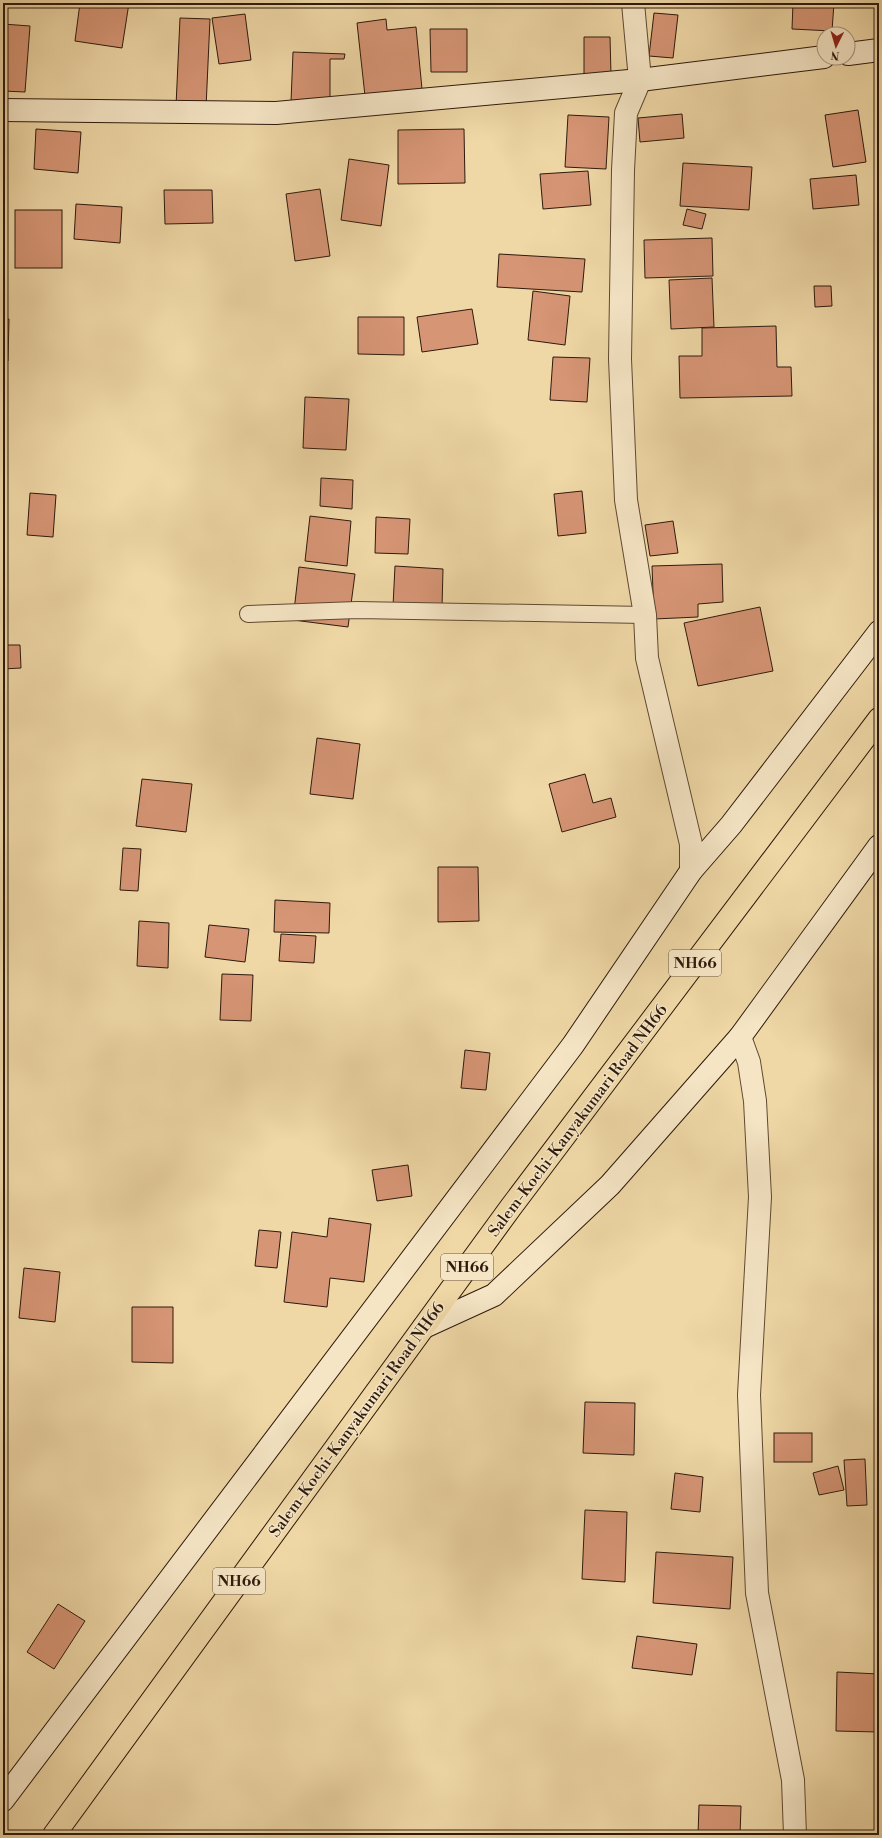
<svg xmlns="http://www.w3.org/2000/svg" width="882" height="1838" viewBox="0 0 882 1838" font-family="'Libre Bodoni',serif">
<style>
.building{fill:#d69575;stroke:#2e1a0c}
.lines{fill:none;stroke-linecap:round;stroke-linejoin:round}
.lane-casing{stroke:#5e4932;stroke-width:18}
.street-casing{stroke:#5e4932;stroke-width:24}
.secondary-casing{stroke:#2e1a0c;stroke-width:24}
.highway-casing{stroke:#2e1a0c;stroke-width:24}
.lane{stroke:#f5e5c5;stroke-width:16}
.street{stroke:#f5e5c5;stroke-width:22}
.secondary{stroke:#f5e5c5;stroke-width:22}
.highway{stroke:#efd7a6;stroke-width:22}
.labels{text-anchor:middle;stroke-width:3;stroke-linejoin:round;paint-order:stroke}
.shield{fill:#f5e5c5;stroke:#6a5744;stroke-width:1}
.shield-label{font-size:15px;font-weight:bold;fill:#2e1a0c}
.street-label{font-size:16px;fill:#2e1a0c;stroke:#f5e5c5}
</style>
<rect width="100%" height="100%" fill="#efd7a6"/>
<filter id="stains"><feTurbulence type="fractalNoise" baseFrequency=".005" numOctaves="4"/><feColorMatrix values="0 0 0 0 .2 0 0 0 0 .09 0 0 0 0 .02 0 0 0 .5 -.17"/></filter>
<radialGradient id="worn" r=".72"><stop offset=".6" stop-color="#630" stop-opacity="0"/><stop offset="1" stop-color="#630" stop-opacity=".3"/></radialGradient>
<g class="building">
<polygon points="80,3 129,3 122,48 75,41"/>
<polygon points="793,3 834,3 832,31 792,29"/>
<polygon points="654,13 678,15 673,58 649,56"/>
<polygon points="245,14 251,60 219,64 212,18"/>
<polygon points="180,18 210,19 206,108 176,106"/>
<polygon points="386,19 387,30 416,27 422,89 365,96 357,23"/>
<polygon points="3,24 30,26 25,92 3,91"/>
<polygon points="430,29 467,29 467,72 431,72"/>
<polygon points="584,37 610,37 611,75 584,75"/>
<polygon points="293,52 345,54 344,59 330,59 330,104 291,102"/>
<polygon points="858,110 866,162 833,167 825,115"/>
<polygon points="682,114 684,138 640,142 638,118"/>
<polygon points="568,115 609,117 606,169 565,167"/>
<polygon points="36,129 81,132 78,173 34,169"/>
<polygon points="464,129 465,183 398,184 398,130"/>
<polygon points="349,159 389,165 381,226 341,220"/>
<polygon points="683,163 752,167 749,210 680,206"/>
<polygon points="588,171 591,205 543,209 540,174"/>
<polygon points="856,175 859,205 813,209 810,179"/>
<polygon points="320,189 330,256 295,261 286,194"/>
<polygon points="164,190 212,190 213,223 165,224"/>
<polygon points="76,204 122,207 120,243 74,239"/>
<polygon points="687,209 706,214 702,229 683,225"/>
<rect x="15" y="210" width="47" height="58"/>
<polygon points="712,238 713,276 645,278 644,240"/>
<polygon points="499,254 585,259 582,292 497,287"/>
<polygon points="712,278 714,327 671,329 669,280"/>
<polygon points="814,286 831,286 832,306 815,307"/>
<polygon points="533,291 570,296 565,345 528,340"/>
<polygon points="472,309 478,344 422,352 417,317"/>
<polygon points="358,317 404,317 404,355 358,354"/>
<polygon points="3,319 9,319 8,361 3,361"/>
<polygon points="776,326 777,367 791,367 792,396 680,398 679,356 702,356 702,328"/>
<polygon points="553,357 590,358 587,402 550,400"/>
<polygon points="305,397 349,399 346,450 303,448"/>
<polygon points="321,478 353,480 352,509 320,506"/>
<polygon points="582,491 586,533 558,536 554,494"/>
<polygon points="30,493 56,495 53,537 27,535"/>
<polygon points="310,516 351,521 347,566 305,561"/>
<polygon points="376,517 410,519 408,554 375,553"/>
<polygon points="673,521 678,553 650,556 645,525"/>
<polygon points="722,564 723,602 698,604 698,617 654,619 652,566"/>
<polygon points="395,566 443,569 442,608 393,606"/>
<polygon points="299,567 355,574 348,627 293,620"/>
<polygon points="760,607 773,671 698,686 684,623"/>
<polygon points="3,645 20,645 21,668 3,669"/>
<polygon points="317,738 360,744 353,799 310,794"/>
<polygon points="585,774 593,803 611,798 616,817 562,832 549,784"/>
<polygon points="142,779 192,784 186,832 136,826"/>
<polygon points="3,828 6,829 3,850"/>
<polygon points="123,848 141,849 138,891 120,890"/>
<polygon points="438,867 478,867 479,921 438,922"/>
<polygon points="275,900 330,903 329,933 274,932"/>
<polygon points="139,921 169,923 168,968 137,966"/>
<polygon points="209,925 249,929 245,962 205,957"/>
<polygon points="281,934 316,936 314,963 279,961"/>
<polygon points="222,974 253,975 251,1021 220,1020"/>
<polygon points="465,1050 490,1053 486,1090 461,1088"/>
<polygon points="408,1165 412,1196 377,1201 372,1170"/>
<polygon points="329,1218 371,1224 364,1282 330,1278 327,1307 284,1302 292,1232 327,1237"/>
<polygon points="259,1230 281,1232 277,1268 255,1266"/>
<polygon points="24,1268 60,1272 55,1322 19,1318"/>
<polygon points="132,1307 173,1307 173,1363 132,1362"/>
<polygon points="585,1402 635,1403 634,1455 583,1453"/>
<rect x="774" y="1433" width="38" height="29"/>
<polygon points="865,1459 867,1505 847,1506 844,1460"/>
<polygon points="838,1466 844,1490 819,1495 813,1473"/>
<polygon points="675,1473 703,1477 700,1512 671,1509"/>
<polygon points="585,1510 627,1512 625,1582 582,1579"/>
<polygon points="656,1552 733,1557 730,1609 653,1603"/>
<polygon points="58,1604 85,1621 54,1669 27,1652"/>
<polygon points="637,1636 697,1644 692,1675 632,1668"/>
<polygon points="837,1672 879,1674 878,1732 836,1731"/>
<polygon points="699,1805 741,1806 740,1835 698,1835"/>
</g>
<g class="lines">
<g class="lane-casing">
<polyline id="lane" points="248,614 357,610 645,615"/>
</g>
<g class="street-casing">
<g id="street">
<polyline points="633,3 640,80 626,113 623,170 620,359 626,500 645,615 647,658 691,844 691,871"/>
<polyline points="740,1037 749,1062 755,1101 760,1197 749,1395 757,1593 793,1780 795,1835"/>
</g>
</g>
<g class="secondary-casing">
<g id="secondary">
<polyline points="848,54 879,50"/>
<polyline points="3,110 276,113 640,80 824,57"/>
<polyline points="424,1327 494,1295 610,1185 740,1037 879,846"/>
<polyline points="3,1800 573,1045 691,871 731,825 879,632"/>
</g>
</g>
<g class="highway-casing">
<polyline id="highway" points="54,1835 511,1207 879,719"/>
</g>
<use href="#lane" class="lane"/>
<use href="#street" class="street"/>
<use href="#secondary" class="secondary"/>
<use href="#highway" class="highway"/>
</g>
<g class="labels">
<g class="shield">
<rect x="669" y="950" width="52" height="26" rx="3"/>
<rect x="441" y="1254" width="52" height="26" rx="3"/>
<rect x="213" y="1568" width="52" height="26" rx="3"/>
</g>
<g class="shield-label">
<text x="695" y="968">NH66</text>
<text x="467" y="1272">NH66</text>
<text x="239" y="1586">NH66</text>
</g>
<g class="street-label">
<text transform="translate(577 1120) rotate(-53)" y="6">Salem-Kochi-Kanyakumari Road NH66</text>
<text transform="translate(356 1419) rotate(-54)" y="6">Salem-Kochi-Kanyakumari Road NH66</text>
</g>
</g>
<rect width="882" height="1838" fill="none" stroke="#efd7a6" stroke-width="16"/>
<rect x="4" y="4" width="874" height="1830" fill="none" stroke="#2e1a0c" stroke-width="2"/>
<rect x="8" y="8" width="866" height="1822" fill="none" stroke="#2e1a0c"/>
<g transform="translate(836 46) rotate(185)"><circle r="19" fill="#f5e5c5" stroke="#a5947b"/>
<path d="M0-3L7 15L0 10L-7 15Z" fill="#8f2418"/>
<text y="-6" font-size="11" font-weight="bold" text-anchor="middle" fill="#2e1a0c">N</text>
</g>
<rect width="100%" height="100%" filter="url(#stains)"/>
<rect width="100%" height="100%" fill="url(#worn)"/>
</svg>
